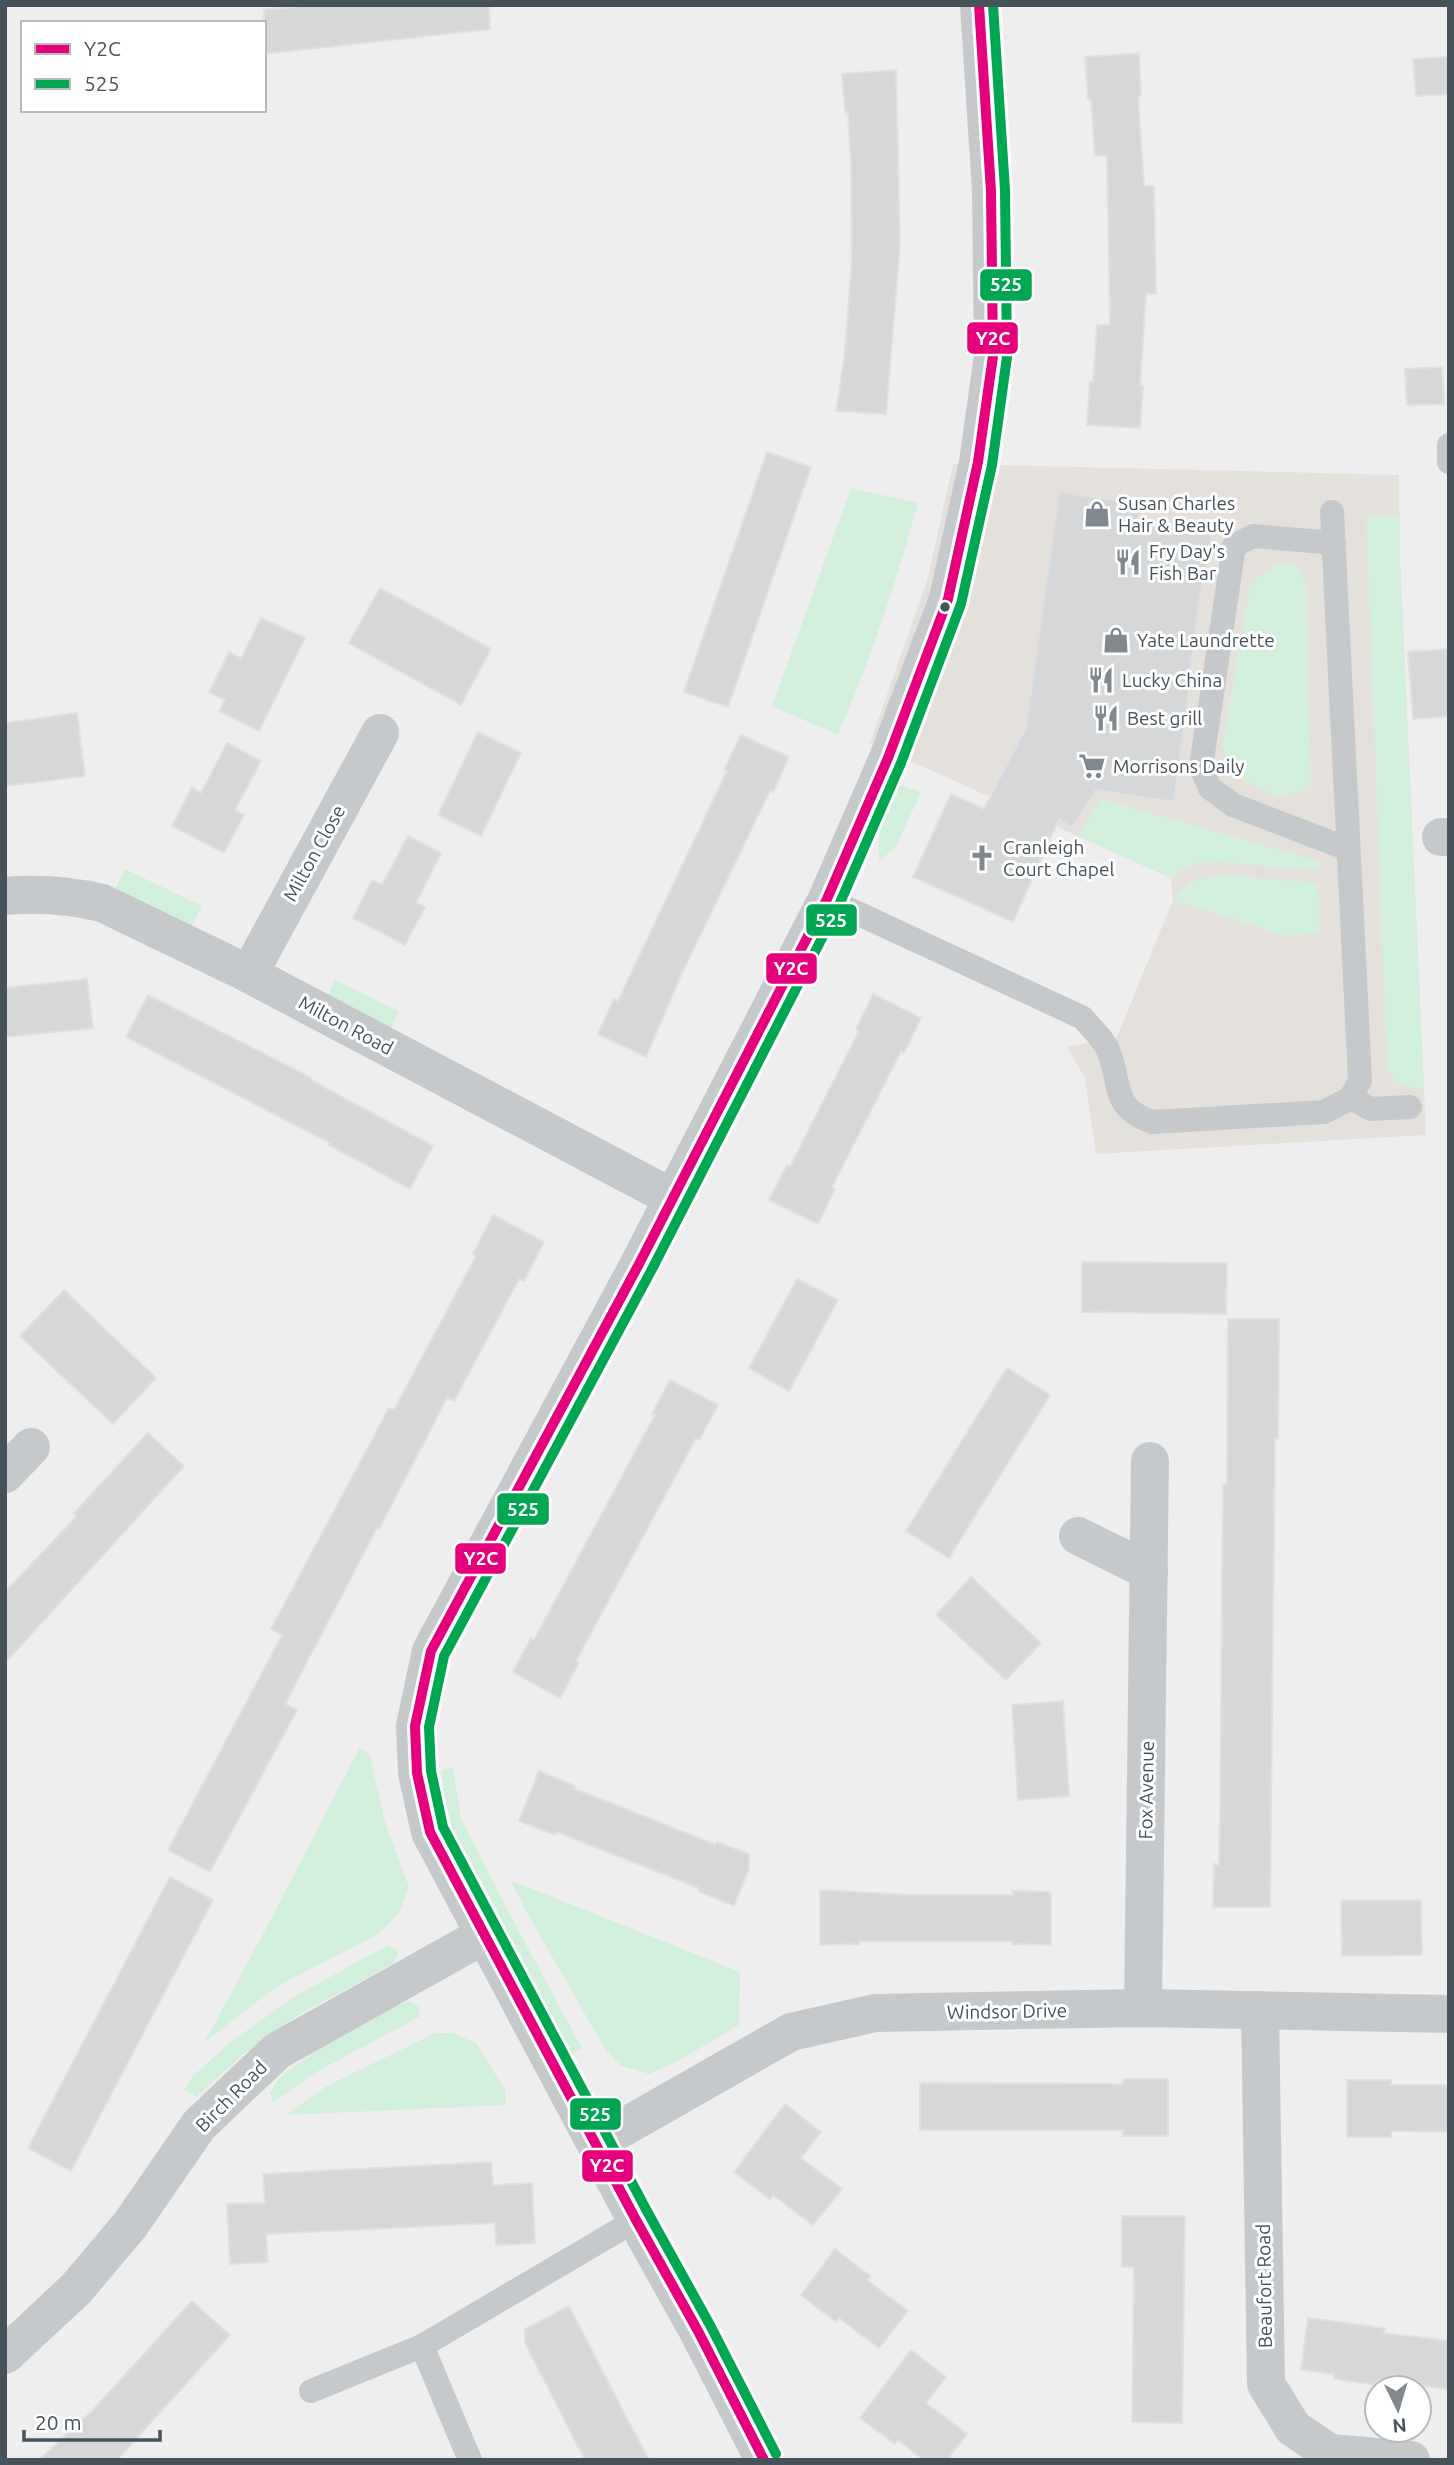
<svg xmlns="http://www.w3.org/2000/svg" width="1454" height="2465" viewBox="0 0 1454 2465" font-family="Ubuntu,sans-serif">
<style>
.commercial{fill:#e4e1dc}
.green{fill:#d2efdb}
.building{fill:#d6d7d8;stroke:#e0e0e1;stroke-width:2}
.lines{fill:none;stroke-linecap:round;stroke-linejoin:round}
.lane{stroke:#c6c9cb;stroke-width:24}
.street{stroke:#c6c9cb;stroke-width:38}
.bus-1-casing{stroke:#fff;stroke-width:16}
.bus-2-casing{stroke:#fff;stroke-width:16}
.bus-1{stroke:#e5007d;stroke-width:10}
.bus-2{stroke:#00a651;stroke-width:10}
.bus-dot{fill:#46535b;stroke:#fff;stroke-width:2.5}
.labels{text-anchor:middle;stroke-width:6;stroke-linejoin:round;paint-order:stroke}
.poi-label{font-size:19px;fill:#46535b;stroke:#fff;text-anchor:start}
.street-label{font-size:19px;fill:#46535b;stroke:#fff}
.line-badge{stroke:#fff;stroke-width:2.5}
.badge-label{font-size:19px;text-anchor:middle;font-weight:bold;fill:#fff}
</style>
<rect width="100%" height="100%" fill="#efeeee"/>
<polygon class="commercial" points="953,464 1399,475 1400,559 1426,1135 1096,1154 1085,1078 1067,1047 1117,1037 1173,900 1171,878 870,743 927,581"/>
<g class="green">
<path d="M851 488 918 503C896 584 871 658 838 735L772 706Z"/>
<polygon points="1400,516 1400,559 1424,1089 1397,1084 1387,1068 1366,518"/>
<polygon points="1293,564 1306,582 1311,782 1302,792 1274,796 1238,776 1222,748 1250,585 1273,566"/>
<polygon points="900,785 921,792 896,847 879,861 879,834"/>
<polygon points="1101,799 1318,861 1317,869 1286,868 1221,862 1196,863 1180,870 1171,878 1078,836"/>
<polygon points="125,869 202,906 191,927 115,889"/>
<polygon points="1222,875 1318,883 1320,934 1283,935 1173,900 1190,882"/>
<polygon points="335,980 399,1011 389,1032 325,1000"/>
<polygon points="359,1749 369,1753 386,1826 409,1887 399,1913 380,1933 276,1987 204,2043 271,1919"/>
<polygon points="453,1767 461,1818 514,1922 582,2048 571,2055 448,1825 441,1770"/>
<polygon points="510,1880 740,1972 739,2025 676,2062 649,2074 621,2066 605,2049 527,1913"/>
<polygon points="388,1945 399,1951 394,1963 300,2014 242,2055 196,2097 184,2090 192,2077 228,2044 292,1998"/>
<path d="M410 2001 419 2007V2017L318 2071 273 2102 270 2093C273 2089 276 2083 279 2079 303 2056 379 2011 410 2001Z"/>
<polygon points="435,2033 453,2033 476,2043 505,2090 506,2105 286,2115 325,2087"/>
</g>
<g class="building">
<polygon points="310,5 489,5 490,29 264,54 264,10"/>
<polygon points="1139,53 1141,96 1138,96 1144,186 1154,186 1156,294 1146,294 1140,385 1143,386 1140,428 1087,425 1090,382 1093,383 1097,325 1110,325 1107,155 1095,156 1091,99 1088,99 1085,57"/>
<polygon points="1449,57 1449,94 1416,96 1413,59"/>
<polygon points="896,70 900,245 886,414 836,411 844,360 852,261 851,163 848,112 845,112 842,74"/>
<polygon points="1442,367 1444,404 1407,405 1405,369"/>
<polygon points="767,452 811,467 728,707 684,692"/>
<polygon points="1059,492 1140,504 1137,524 1212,535 1206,572 1204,571 1188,682 1190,683 1174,802 1096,790 1072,827 1059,819 1013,922 913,877 951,794 984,809 1026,727"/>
<polygon points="380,588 491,649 461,705 349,643"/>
<polygon points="261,618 305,638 259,731 219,711 225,700 209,692 229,652 241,658"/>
<polygon points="1449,649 1449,716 1413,719 1408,652"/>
<polygon points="77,713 85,776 5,786 5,723"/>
<polygon points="478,732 521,753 481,836 438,815"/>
<polygon points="741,735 789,757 773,792 770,791 681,975 646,1057 598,1034 614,999 618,1001 727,771 724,770"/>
<polygon points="227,743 261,761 235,810 244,815 224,853 172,826 192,787 201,793"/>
<polygon points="408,836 441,853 416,903 425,907 405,945 353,918 372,880 382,885"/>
<polygon points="87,979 93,1028 5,1037 5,988"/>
<polygon points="873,994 921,1018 904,1053 901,1051 855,1142 832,1187 835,1189 818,1224 769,1200 787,1165 790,1167 836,1076 859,1031 856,1029"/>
<polygon points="148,995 312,1078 311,1080 433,1146 410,1189 329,1145 330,1143 126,1037"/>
<polygon points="493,1215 544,1242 524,1281 519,1279 454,1401 447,1398 379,1529 377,1528 285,1704 297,1710 210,1872 168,1850 282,1635 271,1629 389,1408 394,1410 476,1256 473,1254"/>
<polygon points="1082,1262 1227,1263 1226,1314 1082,1312"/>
<polygon points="797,1279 838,1300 789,1391 749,1368"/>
<polygon points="64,1290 156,1378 113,1424 20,1336"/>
<polygon points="1228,1319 1279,1319 1278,1438 1275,1438 1270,1907 1213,1907 1214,1864 1219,1865 1220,1818 1223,1484 1227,1484"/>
<polygon points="1007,1368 1050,1395 949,1558 906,1531"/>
<polygon points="670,1380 718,1405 699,1440 696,1438 576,1661 579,1663 560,1698 513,1672 531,1638 534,1640 655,1415 652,1414"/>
<polygon points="148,1433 184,1466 5,1663 5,1592 77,1516 74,1513"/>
<polygon points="971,1577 1041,1643 1006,1680 936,1615"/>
<polygon points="1063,1701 1069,1796 1018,1800 1012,1705"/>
<polygon points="539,1771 575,1786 574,1789 621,1807 716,1845 717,1842 749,1854 749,1869 734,1906 698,1891 699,1888 557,1832 555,1835 519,1821"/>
<polygon points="170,1877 213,1900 71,2171 28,2148"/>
<polygon points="820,1890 910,1895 1013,1895 1012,1891 1051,1892 1051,1945 1012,1944 1012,1941 859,1941 859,1944 820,1945"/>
<polygon points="1341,1900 1421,1900 1422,1955 1342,1956"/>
<polygon points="1124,2079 1168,2079 1168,2136 1123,2136 1123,2130 920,2130 920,2083 1123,2084"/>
<polygon points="1347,2080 1391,2080 1391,2085 1449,2085 1449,2132 1391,2131 1391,2137 1347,2137"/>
<polygon points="785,2104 821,2132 801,2158 842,2189 813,2225 773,2195 770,2199 734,2172"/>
<polygon points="491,2162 493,2185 532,2183 535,2243 496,2245 495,2223 266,2234 268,2262 230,2264 227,2204 265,2203 263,2174"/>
<polygon points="1122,2216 1185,2216 1182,2423 1132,2422 1134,2267 1122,2267"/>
<polygon points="835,2249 870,2276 867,2280 908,2311 879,2348 839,2318 836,2322 801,2295"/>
<polygon points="192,2301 230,2335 117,2460 39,2460 94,2409"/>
<polygon points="569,2306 622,2409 649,2460 585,2460 525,2343 525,2329"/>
<polygon points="1308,2318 1385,2328 1384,2333 1449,2341 1449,2389 1378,2380 1377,2385 1334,2379 1334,2374 1301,2370"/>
<polygon points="911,2350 946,2377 926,2403 967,2434 947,2460 924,2460 898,2440 895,2444 860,2418"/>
</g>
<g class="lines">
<g class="lane">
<polyline points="1449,445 1449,462"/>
<polyline points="1332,512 1360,1080 1351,1098"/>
<polyline points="1334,543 1253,536 1234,546 1201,767 1210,788 1233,805 1348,849"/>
<path d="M827 899 1083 1018C1091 1028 1105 1040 1109 1053 1122 1087 1112 1109 1153 1122L1324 1112 1351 1098 1371 1109 1410 1107"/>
<polyline points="422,2346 470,2460"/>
<polyline points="311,2391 422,2346 636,2220"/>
</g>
<g class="street">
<polyline points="1441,837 1449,837"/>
<path d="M5 896C39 893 69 895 102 903L249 974 673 1198"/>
<polyline points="249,974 380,733"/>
<polyline points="5,1474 31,1447"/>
<polyline points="1078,1536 1149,1571"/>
<polyline points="1143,2008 1150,1461"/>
<polyline points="1260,2010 1266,2384 1293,2428 1330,2453 1411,2460"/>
<polyline points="596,2143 791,2032 875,2013 1143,2008 1449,2014"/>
<polyline points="5,2355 76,2289 130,2225 199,2125 277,2051 486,1934"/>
<polyline points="764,2460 698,2331 636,2220 430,1832 417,1773 415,1726 431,1651 639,1264 827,899 888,758 948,599 978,462 993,356 991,191 979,5"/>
</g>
<g class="bus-1-casing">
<polyline id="bus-1" points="764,2460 698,2331 636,2220 430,1832 417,1773 415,1726 431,1651 639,1264 827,899 888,758 948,599 978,462 993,356 991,191 979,5"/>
</g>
<g class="bus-2-casing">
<polyline id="bus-2" points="776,2454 710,2325 648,2213 443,1827 431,1771 429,1727 444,1656 651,1271 839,905 901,763 961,604 992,465 1007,357 1005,190 993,5"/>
</g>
<use href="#bus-1" class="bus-1"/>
<use href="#bus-2" class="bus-2"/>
</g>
<defs>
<g id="shop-bare" transform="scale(2.1)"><path d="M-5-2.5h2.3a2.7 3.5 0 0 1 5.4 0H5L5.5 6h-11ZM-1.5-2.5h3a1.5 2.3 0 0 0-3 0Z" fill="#81898e" stroke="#fff" stroke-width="2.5" paint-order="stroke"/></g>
<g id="restaurant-bare" transform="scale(2.1)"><path d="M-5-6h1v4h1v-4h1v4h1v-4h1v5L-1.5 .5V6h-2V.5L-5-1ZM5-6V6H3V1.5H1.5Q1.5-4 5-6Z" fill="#81898e" stroke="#fff" stroke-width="2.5" paint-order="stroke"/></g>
<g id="supermarket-bare" transform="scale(2.1)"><path d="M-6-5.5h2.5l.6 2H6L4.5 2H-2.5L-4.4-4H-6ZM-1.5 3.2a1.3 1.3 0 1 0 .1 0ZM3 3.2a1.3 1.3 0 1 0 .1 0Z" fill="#81898e" stroke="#fff" stroke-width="2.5" paint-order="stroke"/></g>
<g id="church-bare" transform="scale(2.1)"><path d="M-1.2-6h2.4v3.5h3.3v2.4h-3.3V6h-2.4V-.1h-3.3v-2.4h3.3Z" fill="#81898e" stroke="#fff" stroke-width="2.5" paint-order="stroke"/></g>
</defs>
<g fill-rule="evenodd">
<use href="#shop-bare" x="1097" y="514"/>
<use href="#restaurant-bare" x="1128" y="562"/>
<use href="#shop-bare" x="1116" y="640"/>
<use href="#restaurant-bare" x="1101" y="680"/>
<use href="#restaurant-bare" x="1106" y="718"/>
<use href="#supermarket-bare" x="1092" y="766"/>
<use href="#church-bare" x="982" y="858"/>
</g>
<circle class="bus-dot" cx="945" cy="607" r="6"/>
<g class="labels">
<g class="poi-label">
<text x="1118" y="510">Susan Charles<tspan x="1118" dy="22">Hair &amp; Beauty</tspan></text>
<text x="1149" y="558">Fry Day's<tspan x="1149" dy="22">Fish Bar</tspan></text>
<text x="1137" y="647">Yate Laundrette</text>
<text x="1122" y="687">Lucky China</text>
<text x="1127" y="725">Best grill</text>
<text x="1113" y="773">Morrisons Daily</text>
<text x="1003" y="854">Cranleigh<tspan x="1003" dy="22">Court Chapel</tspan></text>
</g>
<g class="street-label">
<text transform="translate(314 853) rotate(-61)" y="7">Milton Close</text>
<text transform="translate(346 1025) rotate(28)" y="7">Milton Road</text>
<text transform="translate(1146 1790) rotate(-89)" y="7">Fox Avenue</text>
<text transform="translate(1007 2011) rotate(-1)" y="7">Windsor Drive</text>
<text transform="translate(231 2096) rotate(-45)" y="7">Birch Road</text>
<text transform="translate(1264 2286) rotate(-91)" y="7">Beaufort Road</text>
</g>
</g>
<g class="line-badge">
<rect x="979" y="268" width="54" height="34" rx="7" fill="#00a651"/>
<rect x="966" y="321" width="53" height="34" rx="7" fill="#e5007d"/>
<rect x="805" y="903" width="53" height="34" rx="7" fill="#00a651"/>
<rect x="765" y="952" width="53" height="33" rx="7" fill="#e5007d"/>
<rect x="496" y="1492" width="54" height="34" rx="7" fill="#00a651"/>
<rect x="454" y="1542" width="53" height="33" rx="7" fill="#e5007d"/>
<rect x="569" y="2097" width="53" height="34" rx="7" fill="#00a651"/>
<rect x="581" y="2149" width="53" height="34" rx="7" fill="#e5007d"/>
</g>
<g class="badge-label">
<text x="1006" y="291">525</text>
<text x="993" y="345">Y2C</text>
<text x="831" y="927">525</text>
<text x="791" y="975">Y2C</text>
<text x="523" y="1516">525</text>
<text x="481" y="1565">Y2C</text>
<text x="595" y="2121">525</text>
<text x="607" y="2172">Y2C</text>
</g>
<rect width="1454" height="2465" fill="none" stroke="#46535b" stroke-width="14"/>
<rect x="21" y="21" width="245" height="91" fill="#ffffff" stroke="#b5babd" stroke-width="2"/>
<rect x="35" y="44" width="35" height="10" fill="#e5007d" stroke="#b5babd" stroke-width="2"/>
<text x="84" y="56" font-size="21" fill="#46535b">Y2C</text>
<rect x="35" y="79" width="35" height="10" fill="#00a651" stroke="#b5babd" stroke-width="2"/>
<text x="84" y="91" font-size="21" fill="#46535b">525</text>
<g transform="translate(1398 2409) rotate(175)"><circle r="33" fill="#ffffff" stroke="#b5babd" stroke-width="2"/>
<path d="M0-5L12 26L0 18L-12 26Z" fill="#81898e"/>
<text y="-10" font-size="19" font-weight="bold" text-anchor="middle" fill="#46535b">N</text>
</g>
<path d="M24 2430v10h136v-10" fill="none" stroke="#46535b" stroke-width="3.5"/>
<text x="35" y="2430" font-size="21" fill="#46535b" stroke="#ffffff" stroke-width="5" paint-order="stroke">20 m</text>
</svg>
